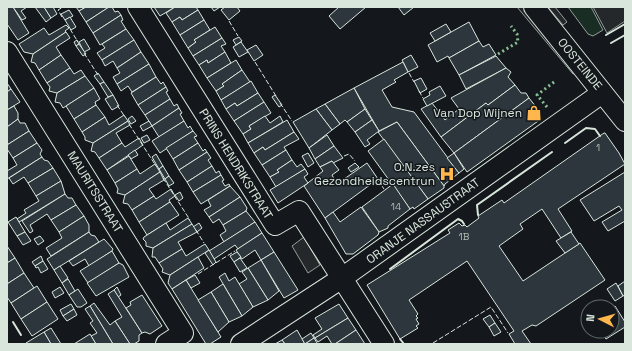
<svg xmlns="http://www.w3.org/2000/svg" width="632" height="351" viewBox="0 0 632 351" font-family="'Space Grotesk',sans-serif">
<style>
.green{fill:#1a2d24;stroke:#939e99}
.parking{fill:#24282b;stroke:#939e99}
.building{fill:#2c363c;stroke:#d8e6dc}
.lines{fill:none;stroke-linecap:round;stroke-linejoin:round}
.street-casing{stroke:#d8e6dc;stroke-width:22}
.street{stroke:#14181c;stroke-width:20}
.hedge{stroke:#8ac095;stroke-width:3;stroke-dasharray:2 3;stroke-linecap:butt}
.fence{stroke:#d8e6dc;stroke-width:1;stroke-dasharray:5 2;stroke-linecap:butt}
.wall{stroke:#d8e6dc;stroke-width:2}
.labels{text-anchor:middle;stroke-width:3;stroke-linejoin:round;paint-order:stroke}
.number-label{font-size:10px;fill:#adbab4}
.street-label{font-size:12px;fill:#d8e6dc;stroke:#14181c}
.poi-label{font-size:12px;fill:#d8e6dc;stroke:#14181c;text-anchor:end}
</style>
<rect width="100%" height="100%" fill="#14181c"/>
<polygon class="green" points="568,7 591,7 603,30 593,36 588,34"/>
<g class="parking">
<polygon points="517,7 525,7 578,71 573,74"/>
<polygon points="548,7 555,7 567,22 563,25"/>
<polygon points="593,7 625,7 625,21 607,33"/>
<polygon points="304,237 320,265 308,273 292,246"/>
</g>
<g class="building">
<polygon points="7,7 13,7 29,33 18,40 7,24"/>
<polygon points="13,7 27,7 21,11 26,18 22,20"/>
<polygon points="35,7 44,7 51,18 46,22"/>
<polygon points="44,7 53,7 57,14 51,18"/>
<polygon points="76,7 86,7 79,11"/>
<polygon points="86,7 109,7 86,22 79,11"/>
<polygon points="109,7 112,7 115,12 118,11 121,15 93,33 86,22"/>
<polygon points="154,7 175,7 160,16"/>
<polygon points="175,7 196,7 198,10 182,20 180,17 172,22 166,13"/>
<polygon points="211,7 220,7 214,11"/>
<polygon points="225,7 237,7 240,11 229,20 221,10"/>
<polygon points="339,7 366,7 340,29 329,16"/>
<polygon points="398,7 414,7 404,15"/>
<polygon points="69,10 73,16 65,20 61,14"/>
<polygon points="198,10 204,20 180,35 172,22 180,17 182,20"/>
<polygon points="121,15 123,20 121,21 126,29 100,45 93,33"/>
<polygon points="70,17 76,27 71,30 65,20"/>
<polygon points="204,20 210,30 194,40 196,42 188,48 180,35"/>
<polygon points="469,22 479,41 449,58 448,56 437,62 428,45"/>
<polygon points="446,24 451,32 435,41 430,33"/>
<polygon points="66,25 69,28 65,31 66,32 33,54 24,52 19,44 44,28 49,35"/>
<polygon points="215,27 222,38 193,56 188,48 196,42 194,40"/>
<polygon points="126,29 134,40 102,60 97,53 105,48 102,44"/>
<polygon points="66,32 70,38 56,47 61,55 39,70 35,63 31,62 33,54"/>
<polygon points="239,37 242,41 236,45 233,40"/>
<polygon points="222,38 226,44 221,46 225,52 208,63 207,60 199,65 193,56"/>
<polygon points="84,39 90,49 84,52 79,42"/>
<polygon points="77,40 79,44 76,46 74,42"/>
<polygon points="134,40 141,52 117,68 113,61 105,66 102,60"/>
<polygon points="479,41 483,47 489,44 496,55 459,75 449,58"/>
<polygon points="241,42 248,52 239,57 233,47"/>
<polygon points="79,44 86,54 83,56 76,46"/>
<polygon points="256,45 263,55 254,61 247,50"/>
<polygon points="141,52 149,64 117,84 113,77 120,73 117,68"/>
<polygon points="225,52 231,63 207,78 199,65 207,60 208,63"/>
<polygon points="61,55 70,68 47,83 39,70"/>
<polygon points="411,55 418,67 408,72 402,60"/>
<polygon points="496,56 506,68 466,89 459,75"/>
<polygon points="236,60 242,70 222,84 224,86 216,91 207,78"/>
<polygon points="403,62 408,72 394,80 396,82 382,90 392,107 414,112 459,173 445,184 444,186 397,122 379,131 354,88"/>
<polygon points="149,64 156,77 132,92 128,86 121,91 117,84"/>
<polygon points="70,68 74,74 81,70 85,76 57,93 49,91 50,87 47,83"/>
<polygon points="506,68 511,72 508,77 515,85 488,105 486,103 441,137 421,109 432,103 445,120 459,109 451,98"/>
<polygon points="242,70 250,82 221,100 216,91 224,86 222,84"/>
<polygon points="98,73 104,82 100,84 94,76"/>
<polygon points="85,76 94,88 63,108 60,103 55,102 57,93"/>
<polygon points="156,77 161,84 163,82 166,87 138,105 131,93"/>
<polygon points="421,78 427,89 420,93 414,81"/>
<polygon points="251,81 258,93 237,106 235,103 226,109 221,100"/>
<polygon points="104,82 113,95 108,97 100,84"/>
<polygon points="7,83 11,89 7,92"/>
<polygon points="515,85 521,93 526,93 529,98 454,153 441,137 486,103 488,105"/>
<polygon points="440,86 446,96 427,106 423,99 430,95 429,92"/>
<polygon points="166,87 168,91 166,92 170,99 145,115 138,105"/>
<polygon points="94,88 100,99 95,102 96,105 74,119 66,106"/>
<polygon points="354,88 365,109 347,122 345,120 340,124 325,104"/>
<polygon points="11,89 20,102 7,110 7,92"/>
<polygon points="258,93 264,102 234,121 226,109 235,103 237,106"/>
<polygon points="113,95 119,106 112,110 105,99"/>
<polygon points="275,95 282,105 279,107 272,97"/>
<polygon points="529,98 540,112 541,119 467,172 454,153"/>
<polygon points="170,99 174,106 177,104 179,108 152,126 145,115"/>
<polygon points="264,102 271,113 249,126 251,129 243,134 234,121"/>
<polygon points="325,104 340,124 332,130 316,109"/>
<polygon points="96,105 105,117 82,132 74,119"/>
<polygon points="14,106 18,113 18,119 7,127 7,110"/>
<polygon points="179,108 182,113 180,114 184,121 159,137 152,126"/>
<polygon points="316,109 332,130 309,148 293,122"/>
<polygon points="365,109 372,120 355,132 347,122"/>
<polygon points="124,115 128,121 93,143 85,140 85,137 82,132 105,117 109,125"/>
<polygon points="132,116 136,121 131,124 128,119"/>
<polygon points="265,116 270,123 280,116 283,122 248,143 243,134 251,129 249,126"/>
<polygon points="18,119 20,123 25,123 29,131 7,145 7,127"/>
<polygon points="287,120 294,132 265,150 263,147 254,153 248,143"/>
<polygon points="372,120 379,131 367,140 370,144 365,147 355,132"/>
<polygon points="128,121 130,125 116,133 122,143 99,158 95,152 91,151 93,143"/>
<polygon points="149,121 152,126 143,131 140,126"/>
<polygon points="184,121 188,128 190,126 193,131 160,153 152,141"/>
<polygon points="397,122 444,186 444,188 428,199 378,132"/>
<polygon points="29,131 37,143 13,158 7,149 7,145"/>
<polygon points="193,131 197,136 194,137 198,143 173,159 166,148"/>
<polygon points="294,132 299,139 284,147 286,150 262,165 254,153 263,147 265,150"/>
<polygon points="604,133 605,133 619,153 625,164 558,209 572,231 561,238 542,209 520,224 523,229 499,246 523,281 580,243 605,280 536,326 532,325 522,331 531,344 515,344 509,334 514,331 467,261 409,300 418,314 416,316 418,318 416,319 419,324 416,326 418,328 400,339 367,285 450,233 448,230 459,223 462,226 465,225 467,227 479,218 478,216 502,200 504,203"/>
<polygon points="147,135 150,140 144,143 141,138"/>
<polygon points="327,135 334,146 315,159 309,148"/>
<polygon points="139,138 143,145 107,170 99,158 122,143 125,147"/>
<polygon points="384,139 428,199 414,209 413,207 410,209 368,151"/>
<polygon points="37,143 42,150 40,154 42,157 7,179 7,171 17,165 13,158"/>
<polygon points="198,143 203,151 205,149 207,152 179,170 173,159"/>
<polygon points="334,146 343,158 333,163 332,161 320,167 315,159"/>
<polygon points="135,150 138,155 131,159 128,155"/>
<polygon points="286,150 292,160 277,170 279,172 270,177 262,165"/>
<polygon points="207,152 211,158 208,160 212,166 187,182 179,170"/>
<polygon points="308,153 314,163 308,167 302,156"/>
<polygon points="454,153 464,169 459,173 447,158"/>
<polygon points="156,154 163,166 159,169 152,157"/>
<polygon points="129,156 137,169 115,183 107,170"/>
<polygon points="42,157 44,160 48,161 53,168 28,183 24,177 13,184 9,178"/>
<polygon points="292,160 297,167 301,164 305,169 276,187 270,177 279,172 277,170"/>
<polygon points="332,161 339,170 332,175 337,184 367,163 378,179 325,218 304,186 323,171 320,167"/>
<polygon points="355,163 359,167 351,172 348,168"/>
<polygon points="155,164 160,172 125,195 117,193 118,189 115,183 137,169 140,174"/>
<polygon points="163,166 169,176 165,179 159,169"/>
<polygon points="212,166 216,173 219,171 221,175 193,192 187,182"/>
<polygon points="53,168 61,181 36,196 28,183"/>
<polygon points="305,169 308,174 304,177 308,183 278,203 270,190"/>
<polygon points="160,172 164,180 149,189 154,196 132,210 128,204 123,203 125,195"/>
<polygon points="625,172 625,221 608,231 602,222 622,210 619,206 594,221 580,200"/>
<polygon points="221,175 224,180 222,181 225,186 229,184 230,186 201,204 193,192"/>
<polygon points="169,176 174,183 169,186 165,179"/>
<polygon points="61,181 65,194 19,222 17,219 26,213 24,210 39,201 36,196"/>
<polygon points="393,184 410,209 388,226 388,228 379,232 362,207"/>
<polygon points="230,186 240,197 209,217 204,210 211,206 208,200"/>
<polygon points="171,189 175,196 169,200 170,202 139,222 132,210 154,196 156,199"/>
<polygon points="180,192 183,198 179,201 175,195"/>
<polygon points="65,194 68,198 72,198 76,205 51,220 47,214 30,225 33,231 30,233 22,221"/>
<polygon points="240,197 247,208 246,211 223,225 219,219 213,223 209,217"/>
<polygon points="170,202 179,215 147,235 139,222"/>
<polygon points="76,205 84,216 59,232 51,220"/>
<polygon points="361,207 379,232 378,235 353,254 346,254 325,218 333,212 340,222"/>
<polygon points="246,211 255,222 224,242 220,235 226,231 223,225"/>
<polygon points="84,216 89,225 89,232 51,256 46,248 62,238 59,232"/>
<polygon points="16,217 25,232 17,236 8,222"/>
<polygon points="188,218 192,224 153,248 146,246 146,242 143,239 144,237 166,223 170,230"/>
<polygon points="255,222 262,233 238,249 235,245 214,259 209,251"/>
<polygon points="199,223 202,228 197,232 193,227"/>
<polygon points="192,224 197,232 178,242 182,249 159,263 155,257 152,257 153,248"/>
<polygon points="25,232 31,241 23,245 17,236"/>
<polygon points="89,232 91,235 95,236 99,242 54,270 47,259"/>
<polygon points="571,232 579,244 565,253 556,241"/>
<polygon points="262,233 274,252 261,260 255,250 242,259 236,250"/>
<polygon points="40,236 44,241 38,245 34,239"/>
<polygon points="104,239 113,249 112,251 89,266 85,259 73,266 69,261"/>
<polygon points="205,244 209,250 170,275 162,272 163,269 159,263 182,249 186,256"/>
<polygon points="7,246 15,258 7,263"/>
<polygon points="209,250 216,262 213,265 205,253"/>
<polygon points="112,251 119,263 88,283 80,271"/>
<polygon points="237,252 241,257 234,262 230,256"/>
<polygon points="274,252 298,290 284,298 261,260"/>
<polygon points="41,256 43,261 35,266 32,262"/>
<polygon points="198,257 204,268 172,289 168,283 170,275"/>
<polygon points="15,258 24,273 7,284 7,263"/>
<polygon points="240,258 247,268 240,272 234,262"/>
<polygon points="261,260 279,291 268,300 248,268"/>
<polygon points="43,261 48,269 41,273 38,267 36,268 35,266"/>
<polygon points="119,263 123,265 129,277 96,296 87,283"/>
<polygon points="60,266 68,278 62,283 54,270"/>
<polygon points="248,268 268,300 253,307 239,284 247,279 242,272"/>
<polygon points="24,273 34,288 11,303 7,297 7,284"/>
<polygon points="225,273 229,281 235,277 253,307 242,316 219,277"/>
<polygon points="195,275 200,283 191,288 186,280"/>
<polygon points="68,279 75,291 69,295 62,283"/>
<polygon points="186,280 221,337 210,344 206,344 172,289"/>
<polygon points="625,281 625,295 623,296 618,286"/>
<polygon points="616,283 623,296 615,301 607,289"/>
<polygon points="223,284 242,316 229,322 211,292"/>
<polygon points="37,286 47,302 21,319 11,303"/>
<polygon points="60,287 64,293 55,298 52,292"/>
<polygon points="117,287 121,295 118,297 114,290"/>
<polygon points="78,289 87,303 81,307 77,307 69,295"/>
<polygon points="114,290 142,333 139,335 139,341 134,344 130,344 115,321 122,317 108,294"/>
<polygon points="211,292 229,322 218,332 198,300"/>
<polygon points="142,295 162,326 150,334 145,332 142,333 126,308 131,305 130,302"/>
<polygon points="47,302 58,319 32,336 21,319"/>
<polygon points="94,303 110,325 115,321 130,344 113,344 90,306"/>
<polygon points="71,304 74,309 63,316 60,310"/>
<polygon points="339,304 348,318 315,338 313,335 322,329 315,318"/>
<polygon points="90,306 113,344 96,344 91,336 97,333 90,323 93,321 85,309"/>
<polygon points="615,306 625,322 625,327 606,339 601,331 612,331 612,308"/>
<polygon points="74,309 77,315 67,321 63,316"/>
<polygon points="490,315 495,323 489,327 483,319"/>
<polygon points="348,318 356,330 335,344 332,344 327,336 318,342 315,338"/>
<polygon points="495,323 501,332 494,336 489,327"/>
<polygon points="51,328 61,344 51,344 44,332"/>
<polygon points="297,330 305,344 285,344 282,340"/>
<polygon points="356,330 365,344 335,344"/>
<polygon points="44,332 51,344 26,344 26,343"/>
<polygon points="311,333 314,338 305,344 302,339"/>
<polygon points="90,334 96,344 74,344"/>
<polygon points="314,338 317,343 316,344 305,344"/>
<polygon points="282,340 285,344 275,344"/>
</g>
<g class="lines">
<g class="street-casing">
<g id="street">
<polyline points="138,7 275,225 299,211 384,344"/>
<polyline points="534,7 625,121"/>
<polyline points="7,52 183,333 166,344"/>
<polyline points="241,344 342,278 602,93"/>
</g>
</g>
<use href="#street" class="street"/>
<g class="hedge">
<polyline points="498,54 518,42 517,34 511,26"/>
<polyline points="547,107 537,95 554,82"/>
</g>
<g class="fence">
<polyline points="62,17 58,10 63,7"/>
<polyline points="229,21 238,36"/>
<polyline points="70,29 78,42"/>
<polyline points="84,53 98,75"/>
<polyline points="255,62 276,96"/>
<polyline points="409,73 414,82"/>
<polyline points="419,91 423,98"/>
<polyline points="280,103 292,121"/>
<polyline points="117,105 125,117"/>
<polyline points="129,124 156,166"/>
<polyline points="344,156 349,154 355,161"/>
<polyline points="163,178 190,220"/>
<polyline points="378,180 384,189"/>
<polyline points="196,230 204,243"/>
<polyline points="198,274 235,251"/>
<polyline points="433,343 491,307 508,333"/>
</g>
<g class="wall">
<polyline points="606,35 625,24"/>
<polyline points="611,43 625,35"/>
<polyline points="565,143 586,128 595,129 600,136"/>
<polyline points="478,215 477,205 552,152"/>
<polyline points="390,269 458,219 462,221 464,224"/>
<polyline points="13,322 21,335"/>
<polyline points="400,339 404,344"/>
</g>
</g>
<defs>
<g id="shop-bare" transform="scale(1.2)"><path d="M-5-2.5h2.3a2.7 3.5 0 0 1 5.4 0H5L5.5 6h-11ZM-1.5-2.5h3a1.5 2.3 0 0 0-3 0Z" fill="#ffb74d" stroke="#14181c" stroke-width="2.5" paint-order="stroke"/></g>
<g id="hospital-bare" transform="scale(1.2)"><path d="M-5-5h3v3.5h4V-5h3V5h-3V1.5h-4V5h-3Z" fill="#ffb74d" stroke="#14181c" stroke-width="2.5" paint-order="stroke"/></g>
</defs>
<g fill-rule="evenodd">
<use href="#shop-bare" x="534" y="113"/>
<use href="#hospital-bare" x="447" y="174"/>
</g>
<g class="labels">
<g class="number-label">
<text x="598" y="151">1</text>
<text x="396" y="210">14</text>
<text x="464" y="240">1B</text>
</g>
<g class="street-label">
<text transform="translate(580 64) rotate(51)" y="4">OOSTEINDE</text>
<text transform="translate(236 164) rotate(58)" y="4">PRINS HENDRIKSTRAAT</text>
<text transform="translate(95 192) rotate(58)" y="4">MAURITSSTRAAT</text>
<text transform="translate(423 221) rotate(-36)" y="4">ORANJE NASSAUSTRAAT</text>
</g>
<g class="poi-label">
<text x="522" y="117">Van Dop Wijnen</text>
<text x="435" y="171">O.N.zes<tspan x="435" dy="14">Gezondheidscentrun</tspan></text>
</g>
</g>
<rect width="632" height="351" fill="none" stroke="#d8e6dc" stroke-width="16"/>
<g transform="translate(600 319) rotate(276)"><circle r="19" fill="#14181c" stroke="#626a69"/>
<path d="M0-3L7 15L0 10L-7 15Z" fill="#ffb74d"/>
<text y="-6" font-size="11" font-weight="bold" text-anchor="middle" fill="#d8e6dc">N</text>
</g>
</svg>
